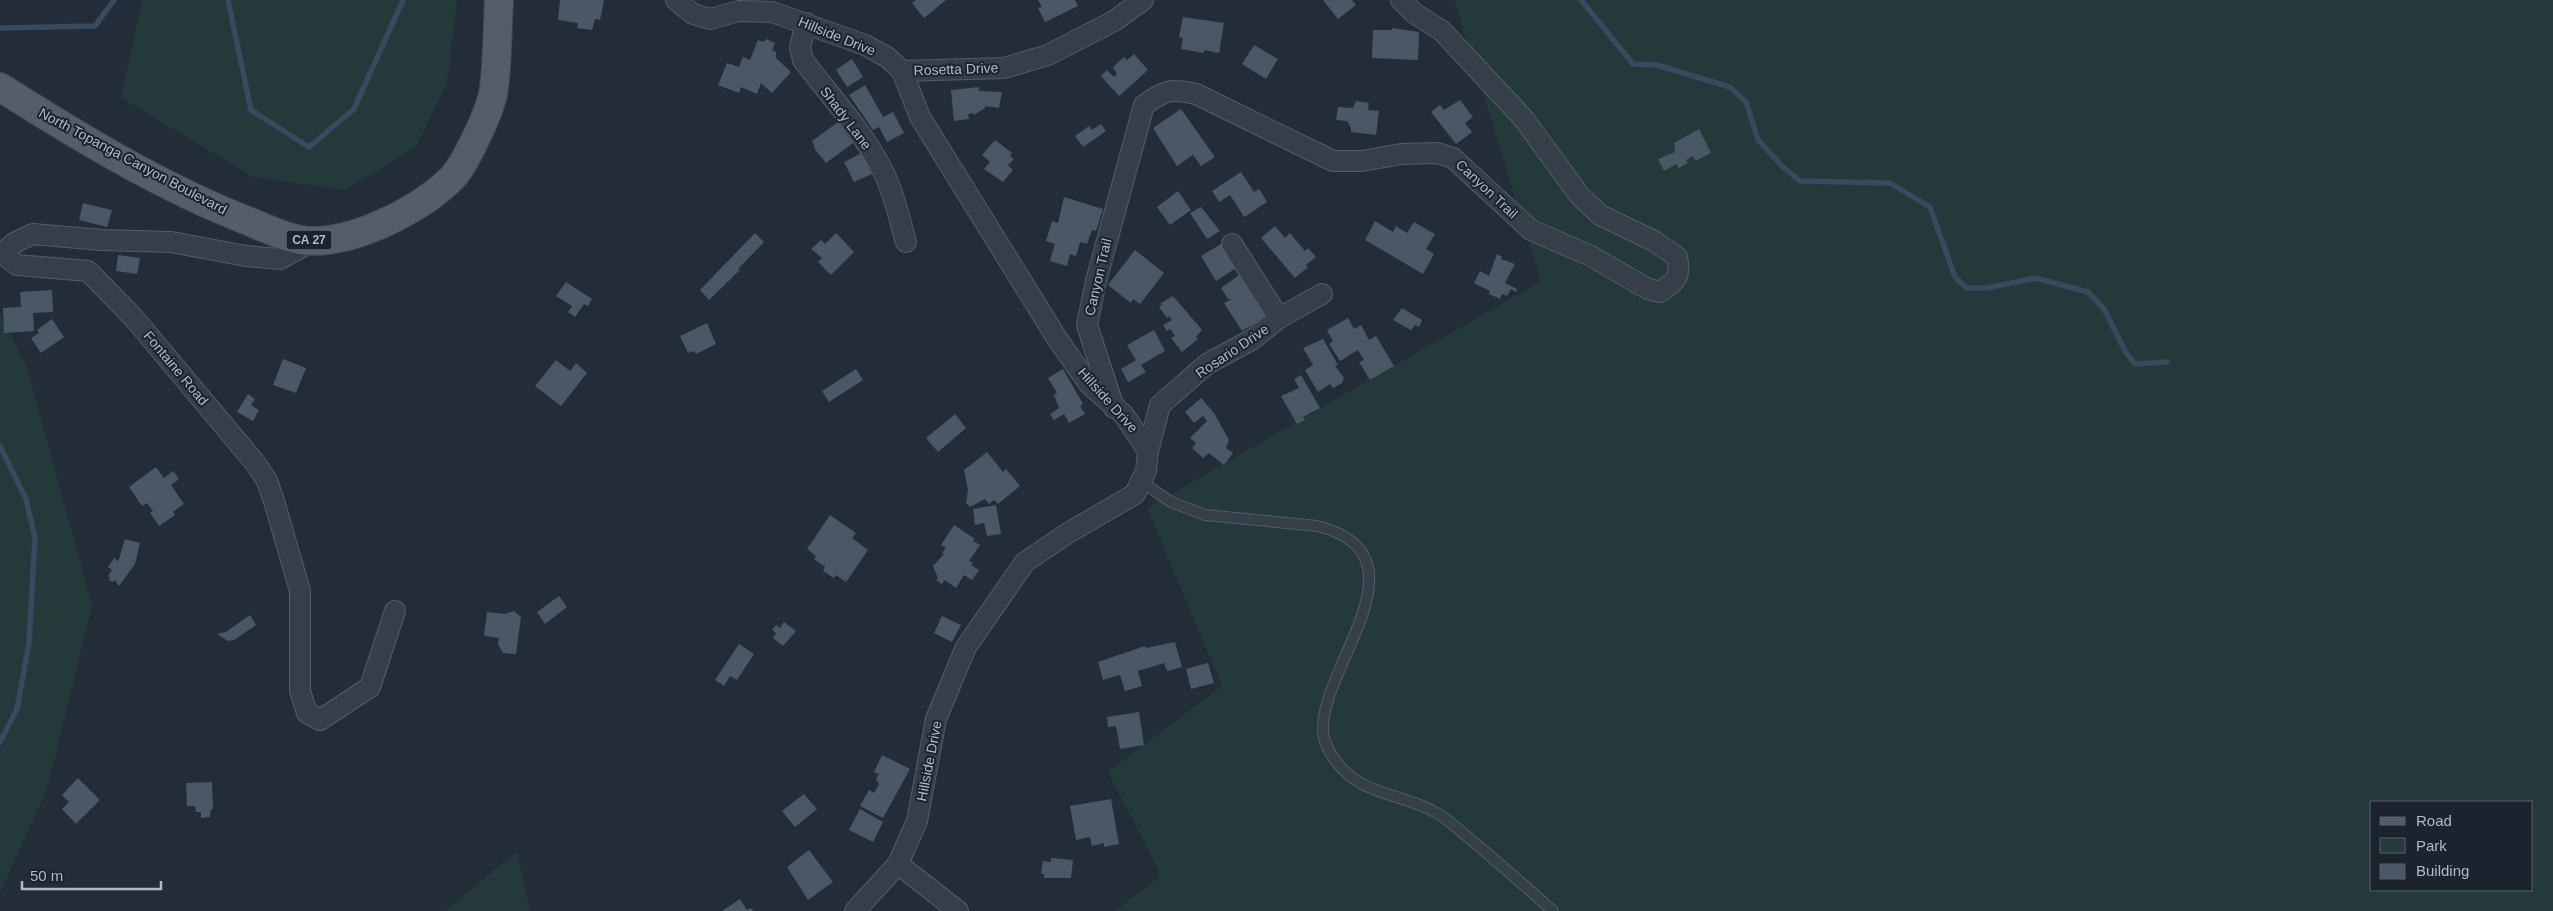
<svg xmlns="http://www.w3.org/2000/svg" width="2553" height="911" viewBox="0 0 2553 911" font-family="Helvetica,sans-serif">
<style>
.green{fill:#24393a;fill-rule:evenodd}
.lines{fill:none;stroke-linecap:round;stroke-linejoin:round}
.stream{stroke:#364a60;stroke-width:5.5}
.building{fill:#4a5765}
.lane-casing{stroke:#535d67;stroke-width:12}
.street-casing{stroke:#535d67;stroke-width:22}
.primary-casing{stroke:#3f4853;stroke-width:30}
.lane{stroke:#363f49;stroke-width:10}
.street{stroke:#363f49;stroke-width:20}
.primary{stroke:#535e69;stroke-width:28}
.labels{text-anchor:middle;stroke-width:4;stroke-linejoin:round;paint-order:stroke}
.shield{fill:#1b242e;stroke:#838d98;stroke-width:1}
.shield-label{font-size:12px;font-weight:bold;fill:#b0bac6}
.street-label{font-size:14px;fill:#b0bac6;stroke:#1b242e}
</style>
<rect width="100%" height="100%" fill="#222d39"/>
<g class="green">
<polygon points="142,0 457,0 447,84 416,147 345,190 253,177 121,98"/>
<path d="M1454 0H2553V911H1115L1161 876 1108 772 1222 686 1147 508 1541 281ZM2372 802H2532V890H2372Z"/>
<polygon points="0,314 27,367 92,605 48,787 0,893"/>
<polygon points="517,851 530,911 445,911"/>
</g>
<g class="lines">
<g class="stream">
<polyline points="228,0 251,110 309,147 354,109 403,0"/>
<polyline points="1581,0 1633,64 1657,65 1730,87 1746,102 1758,140 1783,167 1800,181 1890,183 1930,207 1955,277 1967,288 1987,288 2036,278 2088,292 2104,309 2125,351 2135,364 2167,362"/>
<polyline points="0,28 95,26 114,0"/>
<polyline points="0,446 26,499 35,538 29,643 17,709 0,742"/>
</g>
</g>
<g class="building">
<polygon points="560,0 604,0 600,20 595,19 592,30 577,28 578,23 558,20"/>
<polygon points="916,0 946,0 924,18 912,3"/>
<polygon points="1038,0 1075,0 1078,6 1045,22 1038,8 1042,7"/>
<polygon points="1323,0 1352,0 1356,5 1338,19"/>
<polygon points="1183,17 1224,23 1219,53 1204,50 1204,53 1181,49 1183,38 1179,37"/>
<polygon points="1392,28 1419,32 1418,60 1372,58 1373,30 1392,30"/>
<polygon points="766,39 775,43 772,50 776,52 776,58 791,72 772,93 761,83 757,94 741,87 739,93 718,85 727,63 739,67 743,57 750,60 758,40 764,42"/>
<polygon points="1254,45 1278,59 1266,79 1242,64"/>
<polygon points="1134,54 1148,70 1119,96 1101,76 1107,70 1114,77 1117,74 1113,67 1124,57 1127,60"/>
<polygon points="852,59 863,77 847,87 836,70"/>
<polygon points="865,85 883,117 893,112 904,133 887,142 879,127 873,130 849,95"/>
<polygon points="979,87 979,91 1002,92 999,108 985,106 985,108 974,115 973,113 968,114 969,119 954,121 951,90"/>
<polygon points="1460,100 1473,117 1465,123 1472,132 1456,144 1431,112 1440,105 1444,110"/>
<polygon points="1356,101 1369,103 1368,110 1379,111 1376,135 1351,132 1351,128 1347,121 1336,120 1338,107 1353,108"/>
<polygon points="1181,109 1215,157 1201,166 1193,155 1177,166 1153,128"/>
<polygon points="838,122 853,143 826,163 814,148 815,147 812,141"/>
<polygon points="1101,124 1106,131 1083,147 1075,136 1089,126 1092,130"/>
<polygon points="1699,129 1711,153 1695,161 1693,156 1686,160 1688,163 1679,168 1676,164 1664,171 1658,159 1675,152 1674,143"/>
<polygon points="995,140 1012,153 1010,156 1014,159 1008,165 1013,170 1003,182 984,169 990,162 982,155"/>
<polygon points="862,153 872,174 854,182 844,162"/>
<polygon points="1241,172 1254,192 1259,189 1267,202 1244,217 1230,195 1219,202 1212,191"/>
<polygon points="1178,191 1191,210 1170,225 1157,207"/>
<polygon points="1064,197 1103,209 1096,231 1092,230 1087,244 1080,242 1076,256 1070,254 1067,266 1050,261 1055,244 1046,241 1052,221 1058,223"/>
<polygon points="83,203 112,210 107,227 79,220"/>
<polygon points="1201,207 1220,231 1207,239 1190,213"/>
<polygon points="1375,221 1393,232 1396,226 1407,233 1414,222 1435,234 1426,249 1434,254 1423,274 1365,240"/>
<polygon points="1275,226 1285,238 1290,233 1305,251 1308,248 1316,257 1306,265 1308,267 1295,278 1261,238"/>
<polygon points="755,233 764,242 738,269 740,270 709,300 700,290"/>
<polygon points="836,233 854,252 831,275 818,262 822,258 811,249 821,240 825,244"/>
<polygon points="1221,244 1236,268 1216,281 1201,256"/>
<polygon points="1135,250 1164,273 1140,304 1133,299 1131,303 1108,285"/>
<polygon points="1497,254 1502,257 1501,259 1515,264 1505,283 1517,289 1516,292 1511,289 1507,296 1502,294 1500,299 1489,294 1490,291 1474,283 1480,271 1489,276"/>
<polygon points="118,255 140,258 137,274 116,271"/>
<polygon points="1242,273 1269,315 1242,331 1224,303 1232,299 1228,299 1221,288"/>
<polygon points="566,282 592,299 588,306 584,304 575,317 568,312 572,306 556,296"/>
<polygon points="52,290 53,312 33,313 34,331 4,333 3,308 21,307 20,292"/>
<polygon points="1173,296 1202,330 1196,337 1198,339 1182,352 1171,338 1175,336 1170,329 1167,331 1163,325 1172,320 1169,316 1167,318 1159,307 1162,305 1161,303"/>
<polygon points="1402,308 1422,320 1419,327 1415,325 1411,330 1393,320"/>
<polygon points="1348,318 1354,329 1361,325 1369,340 1376,336 1394,366 1370,380 1359,362 1364,360 1358,350 1340,361 1329,344 1333,341 1327,330"/>
<polygon points="52,319 64,337 41,353 31,338 39,333 37,330"/>
<polygon points="707,323 716,344 696,354 694,351 688,353 680,336"/>
<polygon points="1154,330 1165,351 1141,365 1146,372 1128,382 1121,369 1136,360 1127,345"/>
<polygon points="1323,339 1338,365 1335,366 1344,378 1342,383 1333,388 1330,384 1318,392 1305,370 1313,365 1303,348"/>
<polygon points="283,359 306,368 296,393 273,385"/>
<polygon points="556,360 570,371 576,363 587,373 561,406 535,386"/>
<polygon points="856,369 863,380 829,402 822,391"/>
<polygon points="1063,369 1083,404 1080,406 1085,414 1069,423 1064,414 1054,420 1050,414 1059,408 1054,395 1057,393 1048,378"/>
<polygon points="1301,375 1320,408 1303,417 1305,420 1297,424 1281,396 1299,388 1294,379"/>
<polygon points="248,394 255,399 251,405 259,410 253,421 237,412"/>
<polygon points="1201,398 1214,413 1229,440 1226,448 1233,453 1224,465 1209,453 1203,458 1192,448 1196,443 1190,438 1207,421 1203,416 1194,423 1185,412"/>
<polygon points="955,414 966,428 938,452 926,438"/>
<polygon points="987,452 1003,472 1006,469 1020,486 998,504 994,500 989,504 985,499 970,507 966,503 968,490 964,470"/>
<polygon points="156,467 164,478 173,471 179,479 171,485 184,504 173,512 175,515 159,526 150,513 153,511 147,503 142,506 129,487"/>
<polygon points="996,505 1001,534 987,536 984,523 975,525 973,509"/>
<polygon points="830,515 856,533 852,538 868,550 846,582 836,575 834,578 823,571 825,567 814,559 816,556 807,549"/>
<polygon points="954,525 975,539 973,541 980,545 969,561 973,563 971,565 979,570 972,580 964,575 956,588 945,580 942,584 936,580 938,578 933,566 944,554 942,553 946,548 941,545"/>
<polygon points="125,539 140,543 135,564 119,586 115,580 113,582 109,580 110,577 108,576 112,570 108,567 114,558 118,561 119,559"/>
<polygon points="559,596 567,607 545,624 537,612"/>
<polygon points="514,611 521,617 516,654 503,653 498,644 499,638 484,636 487,612 505,614"/>
<polygon points="250,615 256,625 234,640 228,641 217,634 226,632"/>
<polygon points="942,616 961,625 952,642 934,633"/>
<polygon points="784,622 796,631 783,646 773,638 776,633 772,630 776,625 780,628"/>
<polygon points="1175,642 1182,667 1167,671 1164,663 1138,671 1142,686 1125,691 1120,675 1103,680 1098,662 1145,646 1146,648"/>
<polygon points="739,644 754,654 737,680 730,676 724,686 715,680"/>
<polygon points="1208,663 1214,683 1191,689 1186,669"/>
<polygon points="1139,712 1144,745 1120,749 1116,726 1108,727 1107,717"/>
<polygon points="882,755 910,769 883,818 860,806 869,790 874,793 879,784 876,779 879,774 874,772"/>
<polygon points="78,778 100,800 76,824 62,809 69,802 62,795"/>
<polygon points="212,782 213,809 211,809 210,817 201,818 201,812 196,812 195,806 187,806 186,783"/>
<polygon points="804,794 817,809 795,827 782,811"/>
<polygon points="1111,799 1119,844 1104,847 1104,843 1092,846 1090,837 1076,840 1070,806"/>
<polygon points="860,809 883,822 873,842 849,830"/>
<polygon points="809,850 833,882 808,900 787,867"/>
<polygon points="1051,858 1073,860 1071,878 1044,878 1044,874 1041,874 1043,861 1051,862"/>
<polygon points="740,899 747,910 751,908 753,911 722,911"/>
</g>
<g class="lines">
<g class="lane-casing">
<path id="lane" d="M1142 482 1171 502 1205 515 1317 526C1433 555 1319 667 1323 732 1324 741 1328 750 1333 757 1359 798 1404 792 1440 815 1451 822 1460 831 1470 839 1498 862 1526 887 1553 911"/>
</g>
<g class="street-casing">
<g id="street">
<polyline points="676,0 693,14 710,19 739,11 772,12 865,45 887,57 902,71 920,117 1058,340 1089,384 1124,415 1148,451 1146,471 1135,494 1068,533 1025,562 966,647 936,719 917,821 898,864 855,911"/>
<path d="M806 23 800 47 803 60C830 96 861 129 882 169 894 192 899 218 906 242"/>
<polyline points="902,71 1004,68 1048,55 1114,21 1143,0"/>
<polyline points="313,241 280,259 246,256 171,242 101,240 33,234 14,243 7,249 9,259 17,265 88,271 133,317 256,464 267,481 274,501 300,591 300,691 307,713 320,720 370,687 395,611"/>
<polyline points="1232,244 1279,318"/>
<path d="M1114 408 1087 325 1096 281 1144 105C1166 90 1170 88 1196 94L1333 161H1362L1401 154 1437 153 1453 158 1531 230 1591 256 1648 289 1660 292C1677 280 1681 277 1677 257L1654 241 1600 215 1580 196 1523 118 1442 31 1414 13 1401 0"/>
<polyline points="1148,451 1160,405 1207,364 1253,339 1279,318 1322,294"/>
<polyline points="898,864 958,911"/>
</g>
</g>
<g class="primary-casing">
<path id="primary" d="M0 87C79 137 161 187 248 221 268 229 291 241 313 241 358 241 421 209 452 178 465 165 489 113 493 94 498 64 497 31 499 0"/>
</g>
<use href="#lane" class="lane"/>
<use href="#street" class="street"/>
<use href="#primary" class="primary"/>
</g>
<g class="labels">
<rect class="shield" x="286.5" y="230.5" width="45" height="19" rx="4"/>
<g class="shield-label">
<text x="309" y="244">CA 27</text>
</g>
<g class="street-label">
<text transform="translate(837 36) rotate(22)" y="5">Hillside Drive</text>
<text transform="translate(956 69) rotate(-2)" y="5">Rosetta Drive</text>
<text transform="translate(846 118) rotate(53)" y="5">Shady Lane</text>
<text transform="translate(133 161) rotate(28)" y="5">North Topanga Canyon Boulevard</text>
<text transform="translate(1487 189) rotate(43)" y="5">Canyon Trail</text>
<text transform="translate(1098 277) rotate(-77)" y="5">Canyon Trail</text>
<text transform="translate(1232 351) rotate(-34)" y="5">Rosario Drive</text>
<text transform="translate(176 368) rotate(50)" y="5">Fontaine Road</text>
<text transform="translate(1108 400) rotate(48)" y="5">Hillside Drive</text>
<text transform="translate(929 761) rotate(-79)" y="5">Hillside Drive</text>
</g>
</g>
<rect x="2370" y="801" width="162" height="90" fill="#1b242e" stroke="#57606b"/>
<rect x="2380" y="817" width="25" height="8" fill="#535e69" stroke="#57606b"/>
<text x="2416" y="826" font-size="15" fill="#b0bac6">Road</text>
<rect x="2380" y="838" width="25" height="15" fill="#24393a" stroke="#57606b"/>
<text x="2416" y="851" font-size="15" fill="#b0bac6">Park</text>
<rect x="2380" y="864" width="25" height="15" fill="#4a5765" stroke="#57606b"/>
<text x="2416" y="876" font-size="15" fill="#b0bac6">Building</text>
<path d="M22 881v8h139v-8" fill="none" stroke="#b0bac6" stroke-width="2.5"/>
<text x="30" y="881" font-size="15" fill="#b0bac6" stroke="#1b242e" stroke-width="4" paint-order="stroke">50 m</text>
</svg>
